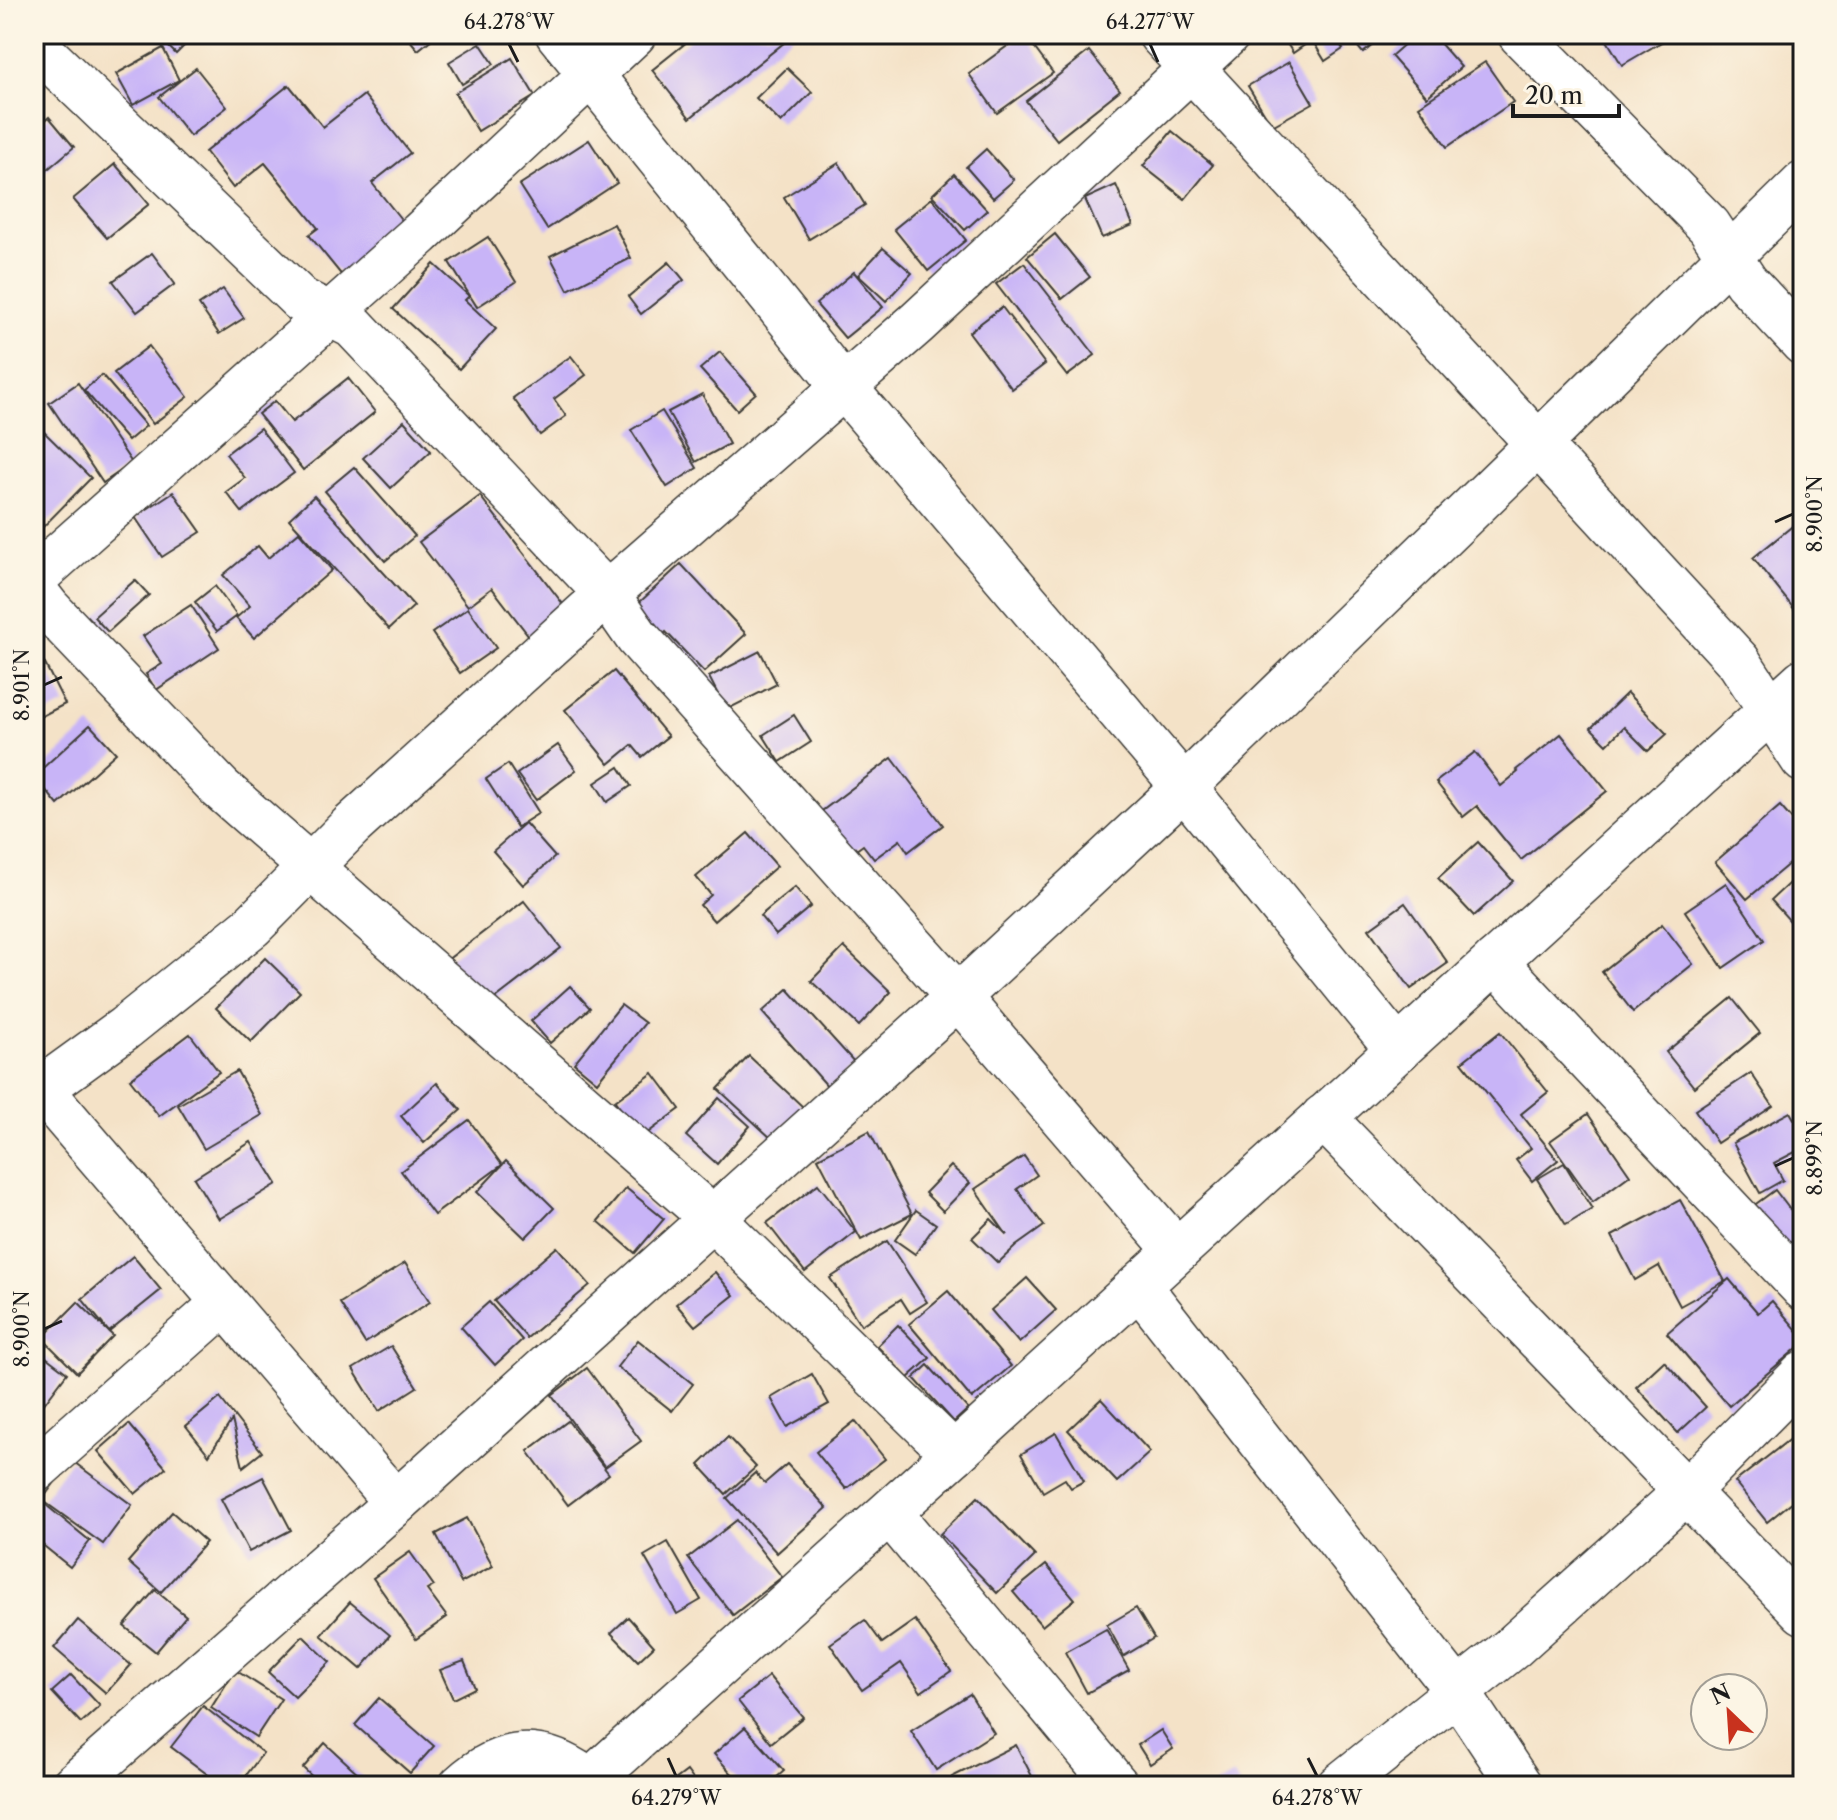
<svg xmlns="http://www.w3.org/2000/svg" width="1837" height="1820" viewBox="0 0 1837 1820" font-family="'Libre Caslon Text',serif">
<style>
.building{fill:#c8b4f7}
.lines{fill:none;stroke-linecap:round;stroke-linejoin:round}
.minor-casing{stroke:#3c3a36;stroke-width:47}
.minor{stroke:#fff;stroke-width:44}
.ticks{fill:none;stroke:#1c1c1c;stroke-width:3}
.neatline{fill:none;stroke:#1c1c1c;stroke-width:3}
.ticks-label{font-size:20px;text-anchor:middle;fill:#1c1c1c}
</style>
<rect width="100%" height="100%" fill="#fcf5e5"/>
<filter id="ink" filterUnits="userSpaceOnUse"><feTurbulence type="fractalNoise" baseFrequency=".0125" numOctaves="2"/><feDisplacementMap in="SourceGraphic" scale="16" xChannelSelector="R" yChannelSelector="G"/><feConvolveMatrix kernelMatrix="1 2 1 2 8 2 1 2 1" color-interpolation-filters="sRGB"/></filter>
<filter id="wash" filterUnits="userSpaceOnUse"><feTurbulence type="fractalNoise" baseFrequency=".006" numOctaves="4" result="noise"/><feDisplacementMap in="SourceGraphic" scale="32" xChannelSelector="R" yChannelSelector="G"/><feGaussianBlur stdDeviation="1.8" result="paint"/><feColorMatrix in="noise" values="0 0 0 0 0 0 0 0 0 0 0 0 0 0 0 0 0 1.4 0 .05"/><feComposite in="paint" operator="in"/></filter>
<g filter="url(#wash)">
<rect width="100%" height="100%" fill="#f4e2c7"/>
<g id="blocks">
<g class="building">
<polygon points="156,34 196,34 176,54"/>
<polygon points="405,34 438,34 418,50"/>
<polygon points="697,34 795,34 690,118 652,70"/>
<polygon points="1024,34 1053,73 997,113 969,74"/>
<polygon points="1281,34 1333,34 1343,49 1325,61 1312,40 1293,53"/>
<polygon points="1347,34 1386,34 1363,53"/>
<polygon points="1416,34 1432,34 1461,67 1427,97 1391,56"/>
<polygon points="1603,34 1675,34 1622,65"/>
<polygon points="480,43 494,64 462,84 449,62"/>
<polygon points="163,48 179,80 133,105 116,74"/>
<polygon points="1089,51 1120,90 1057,140 1026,101"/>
<polygon points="512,58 535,96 478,131 455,93"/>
<polygon points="1289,62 1313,103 1272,126 1248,86"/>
<polygon points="1485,62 1513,102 1447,147 1419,106"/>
<polygon points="196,68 227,107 190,136 159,97"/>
<polygon points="787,68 812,92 781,123 756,98"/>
<polygon points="289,85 323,127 364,95 410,153 372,183 408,228 344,278 309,235 318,228 265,163 233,188 205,152"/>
<polygon points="49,117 74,147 42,174 34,165 34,130"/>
<polygon points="1172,131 1213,165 1185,199 1143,166"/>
<polygon points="589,140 617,183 547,229 519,185"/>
<polygon points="986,149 1014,180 993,198 966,167"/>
<polygon points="839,163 865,205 809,239 784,197"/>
<polygon points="115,164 149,204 107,238 73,199"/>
<polygon points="954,174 987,210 965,230 932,195"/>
<polygon points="1116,185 1133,225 1102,238 1085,199"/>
<polygon points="932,198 966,240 928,271 894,229"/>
<polygon points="614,224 631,258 568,290 550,256"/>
<polygon points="1055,234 1090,277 1062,299 1027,257"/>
<polygon points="488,237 516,282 477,307 449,262"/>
<polygon points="883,248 912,273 886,301 858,275"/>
<polygon points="152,253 175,284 137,312 113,281"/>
<polygon points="669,262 684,280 641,314 628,297"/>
<polygon points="1024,263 1095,355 1067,376 996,284"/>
<polygon points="434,264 469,296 465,300 496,329 459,369 393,309"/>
<polygon points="854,272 883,307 845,338 816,304"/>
<polygon points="223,289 244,318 219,334 199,305"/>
<polygon points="1002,307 1045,364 1012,389 969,332"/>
<polygon points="149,346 188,397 153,424 114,373"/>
<polygon points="720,352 756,393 737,410 700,369"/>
<polygon points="571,356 586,375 554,399 566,416 540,435 513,398"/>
<polygon points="102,375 146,426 128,441 84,390"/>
<polygon points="348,378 375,412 303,470 258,414 275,401 292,422"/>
<polygon points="78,383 132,463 103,483 49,403"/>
<polygon points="702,394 729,444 696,462 668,412"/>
<polygon points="662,411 697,468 667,487 631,430"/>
<polygon points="404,421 431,451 391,488 363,458"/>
<polygon points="39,427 91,478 40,530 34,525 34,433"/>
<polygon points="260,428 294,473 242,512 226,492 245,478 226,454"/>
<polygon points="354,467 415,536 385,561 325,491"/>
<polygon points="173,492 201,532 162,557 135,517"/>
<polygon points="314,496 414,606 389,629 289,519"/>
<polygon points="480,496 566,608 529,636 492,588 468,606 419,542"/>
<polygon points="1795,524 1803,533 1803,620 1753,558"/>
<polygon points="299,532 332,570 254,638 236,618 250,606 223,575 258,546 268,558"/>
<polygon points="681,564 746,634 704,672 666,632 656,642 628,613"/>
<polygon points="135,580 149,595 108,632 94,617"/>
<polygon points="215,586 237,616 217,631 195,602"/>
<polygon points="191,605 219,648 156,690 146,674 162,664 143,636"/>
<polygon points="468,608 496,648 460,673 432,633"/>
<polygon points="760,651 777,684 726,710 709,677"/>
<polygon points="44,662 65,704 34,720 34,667"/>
<polygon points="614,671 668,736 642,757 632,745 609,764 565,710"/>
<polygon points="1627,693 1667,734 1648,751 1624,727 1607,744 1591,728"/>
<polygon points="794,715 811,742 780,762 763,735"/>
<polygon points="90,725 116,753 58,805 34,776"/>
<polygon points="1561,734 1607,791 1521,860 1477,806 1463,817 1436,782 1475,752 1501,786 1518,772 1516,770"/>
<polygon points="558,745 576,770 536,800 517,774"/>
<polygon points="892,758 943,825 908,852 900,840 874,859 863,845 845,858 814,817"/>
<polygon points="508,764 539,813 517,827 486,779"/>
<polygon points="619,767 631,786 607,802 595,783"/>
<polygon points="1780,806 1803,832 1803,852 1747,899 1715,862"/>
<polygon points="525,823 555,857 523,885 493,851"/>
<polygon points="748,833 777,866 714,921 700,905 711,895 696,877"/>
<polygon points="1478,842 1513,881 1474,916 1438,878"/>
<polygon points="1803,870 1803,926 1798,930 1771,900"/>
<polygon points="1726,883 1764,940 1723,968 1685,911"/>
<polygon points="795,887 811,906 776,935 760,916"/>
<polygon points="524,901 561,948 479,1011 442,964"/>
<polygon points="1405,903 1448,963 1411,989 1369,929"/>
<polygon points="1662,924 1693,964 1633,1012 1602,972"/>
<polygon points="844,947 891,992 859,1026 811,981"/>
<polygon points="265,958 300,992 251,1042 216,1008"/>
<polygon points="570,986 590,1008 550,1043 531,1021"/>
<polygon points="788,989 856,1064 829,1088 762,1012"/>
<polygon points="1732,998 1760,1033 1694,1087 1666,1052"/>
<polygon points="621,1005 645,1023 597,1082 574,1063"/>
<polygon points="1500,1032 1548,1092 1521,1114 1558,1160 1532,1181 1516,1160 1531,1148 1462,1062"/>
<polygon points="190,1034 219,1072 159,1116 130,1079"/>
<polygon points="749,1056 803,1107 772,1139 718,1089"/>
<polygon points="237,1071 262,1115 204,1149 178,1105"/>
<polygon points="653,1073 680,1109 642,1137 615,1101"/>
<polygon points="1751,1073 1773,1106 1717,1143 1695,1110"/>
<polygon points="437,1083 461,1110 424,1143 401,1116"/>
<polygon points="719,1098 750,1126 717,1164 686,1136"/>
<polygon points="1790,1112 1794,1119 1803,1114 1803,1148 1774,1163 1783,1180 1760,1193 1733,1143"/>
<polygon points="1588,1114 1630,1175 1593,1202 1550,1141"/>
<polygon points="469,1120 502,1165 434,1215 401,1171"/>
<polygon points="869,1131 912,1214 861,1240 818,1158"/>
<polygon points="251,1142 277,1184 219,1219 194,1178"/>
<polygon points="1024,1156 1037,1175 1017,1189 1044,1226 1016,1246 998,1263 972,1238 991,1219 1007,1235 975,1189"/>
<polygon points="506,1161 554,1208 525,1238 477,1192"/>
<polygon points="1564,1163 1592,1209 1566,1225 1537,1179"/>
<polygon points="951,1166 970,1183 943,1211 925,1193"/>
<polygon points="818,1184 856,1232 805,1272 767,1223"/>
<polygon points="626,1188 664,1219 635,1253 598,1221"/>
<polygon points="1775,1190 1803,1227 1803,1261 1749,1209"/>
<polygon points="1680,1200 1725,1281 1680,1306 1659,1266 1635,1280 1612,1236"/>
<polygon points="916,1210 936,1224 915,1254 895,1240"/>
<polygon points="887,1241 927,1302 910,1313 901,1299 861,1325 830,1278"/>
<polygon points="557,1247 590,1285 527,1338 494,1301"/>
<polygon points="133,1256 161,1290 109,1332 82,1299"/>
<polygon points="405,1263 430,1302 365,1343 340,1303"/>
<polygon points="715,1272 734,1295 695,1326 676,1304"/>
<polygon points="1027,1278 1056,1310 1019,1343 991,1310"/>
<polygon points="1729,1279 1758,1313 1772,1301 1803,1337 1803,1343 1729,1406 1667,1333"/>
<polygon points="948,1291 1011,1366 972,1399 909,1324"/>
<polygon points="78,1302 113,1336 77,1373 42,1338"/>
<polygon points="489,1302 522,1340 495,1365 461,1327"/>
<polygon points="898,1325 930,1358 908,1378 877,1346"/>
<polygon points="638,1340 693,1384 672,1411 617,1367"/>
<polygon points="391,1346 417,1387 379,1411 353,1369"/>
<polygon points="34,1348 67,1373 34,1417"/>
<polygon points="1664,1361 1706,1407 1678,1433 1636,1387"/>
<polygon points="928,1365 968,1409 954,1422 914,1378"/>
<polygon points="587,1368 641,1441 605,1467 552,1395"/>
<polygon points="812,1374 829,1404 787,1427 771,1398"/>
<polygon points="220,1398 262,1452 243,1467 232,1420 209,1455 186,1426"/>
<polygon points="1101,1399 1150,1452 1117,1482 1068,1430"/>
<polygon points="568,1421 609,1474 568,1505 528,1451"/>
<polygon points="855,1421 885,1459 846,1489 816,1452"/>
<polygon points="129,1424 166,1468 135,1494 98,1451"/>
<polygon points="1056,1433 1084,1481 1071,1488 1065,1479 1043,1492 1021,1454"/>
<polygon points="1795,1435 1803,1446 1803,1493 1767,1522 1735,1482"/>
<polygon points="728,1437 756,1467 726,1494 699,1465"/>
<polygon points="71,1460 132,1505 103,1544 42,1500"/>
<polygon points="787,1464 827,1508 777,1553 727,1498 755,1473 765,1483"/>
<polygon points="263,1477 291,1530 249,1552 221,1499"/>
<polygon points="978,1497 1035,1556 997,1593 940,1534"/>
<polygon points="41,1501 90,1541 70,1567 34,1538 34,1509"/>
<polygon points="172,1512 206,1542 161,1592 128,1562"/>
<polygon points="467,1518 493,1566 461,1583 436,1534"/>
<polygon points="737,1520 782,1577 733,1615 688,1558"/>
<polygon points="668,1542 701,1600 677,1614 644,1556"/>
<polygon points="410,1552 434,1586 427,1590 447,1617 416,1639 373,1578"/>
<polygon points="1046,1565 1075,1599 1042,1626 1013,1592"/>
<polygon points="155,1590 186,1616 156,1652 124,1626"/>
<polygon points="350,1602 390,1635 361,1669 321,1635"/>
<polygon points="1136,1608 1154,1638 1124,1656 1107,1625"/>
<polygon points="628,1617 654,1646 638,1661 611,1633"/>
<polygon points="78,1620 131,1665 106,1693 54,1648"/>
<polygon points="865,1620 882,1643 915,1620 951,1671 921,1692 901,1663 862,1690 830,1644"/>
<polygon points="1106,1629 1129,1670 1087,1693 1065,1652"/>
<polygon points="303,1636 330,1662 295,1697 268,1672"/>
<polygon points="464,1661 475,1688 453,1699 440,1670"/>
<polygon points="235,1670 281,1699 256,1737 211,1708"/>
<polygon points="71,1675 100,1706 81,1723 52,1692"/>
<polygon points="769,1676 803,1717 771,1743 738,1701"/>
<polygon points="970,1694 994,1733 936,1770 911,1731"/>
<polygon points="379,1698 434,1746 410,1773 355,1725"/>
<polygon points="203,1706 263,1753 238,1786 223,1786 171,1747"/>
<polygon points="745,1727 784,1771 767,1786 743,1786 714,1754"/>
<polygon points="1161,1730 1173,1749 1150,1764 1138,1745"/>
<polygon points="325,1743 372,1786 322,1786 303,1768"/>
<polygon points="1016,1745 1037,1786 956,1786 952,1777"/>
<polygon points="687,1771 698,1786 667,1786"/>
<polygon points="1234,1775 1240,1786 1215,1786"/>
</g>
</g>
</g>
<g filter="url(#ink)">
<use href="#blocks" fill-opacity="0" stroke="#3c3a36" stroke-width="2"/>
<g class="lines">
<g class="minor-casing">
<g id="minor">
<polyline points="558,34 844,387 1184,787 1398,1050"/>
<polyline points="1160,34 1739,662 1803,760"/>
<polyline points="1520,34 1709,226 1746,282 1803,343"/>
<polyline points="34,44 301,300 353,326 607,594 637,637 958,997 1177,1251"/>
<polyline points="34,578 420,234 634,34"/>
<polyline points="34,590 48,608 220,788 712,1218 954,1454"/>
<polyline points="1495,961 1803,1288"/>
<polyline points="34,1081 396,1503"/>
<polyline points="34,1094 125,1028 252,926 351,826 607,594 917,323 1228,34"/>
<polyline points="1323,1117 1803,1612"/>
<polyline points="1139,1286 1457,1691 1520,1786"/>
<polyline points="34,1471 224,1303"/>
<polyline points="890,1513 1117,1786"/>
<polyline points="590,1781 954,1454 1803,681"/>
<polyline points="73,1786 396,1503 958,997 1184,787 1539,443 1803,184"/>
<path d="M461 1786C496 1754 532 1745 574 1771 581 1776 588 1779 594 1786"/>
<polyline points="1339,1786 1512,1648 1687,1491 1803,1374"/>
</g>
</g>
<use href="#minor" class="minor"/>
</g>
</g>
<path class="ticks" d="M509 44 518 62M1150 44 1158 62M1775 522 1793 514M44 685 62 677M1775 1166 1793 1158M44 1329 62 1321M668 1758 676 1776M1308 1758 1317 1776"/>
<rect width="1837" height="1820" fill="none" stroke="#fcf5e5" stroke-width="88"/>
<g transform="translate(1729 1712) rotate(335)"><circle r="38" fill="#fcf5e5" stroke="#a29e95" stroke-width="2"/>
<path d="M0-6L14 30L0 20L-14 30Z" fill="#c8321e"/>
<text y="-12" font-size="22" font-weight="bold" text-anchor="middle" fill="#1c1c1c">N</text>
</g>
<path d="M1513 104v12h106v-12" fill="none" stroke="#1c1c1c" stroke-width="4"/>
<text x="1525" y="104" font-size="24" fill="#1c1c1c" stroke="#fcf5e5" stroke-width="6" paint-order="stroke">20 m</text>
<rect x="44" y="44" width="1749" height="1732" class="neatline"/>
<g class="ticks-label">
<text x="509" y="29">64.278°W</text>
<text x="1150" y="29">64.277°W</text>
<text transform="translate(1815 514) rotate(-90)" y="7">8.900°N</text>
<text transform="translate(22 685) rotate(-90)" y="7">8.901°N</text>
<text transform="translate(1815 1158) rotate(-90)" y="7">8.899°N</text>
<text transform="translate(22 1329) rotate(-90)" y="7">8.900°N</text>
<text x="676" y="1805">64.279°W</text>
<text x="1317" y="1805">64.278°W</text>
</g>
</svg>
